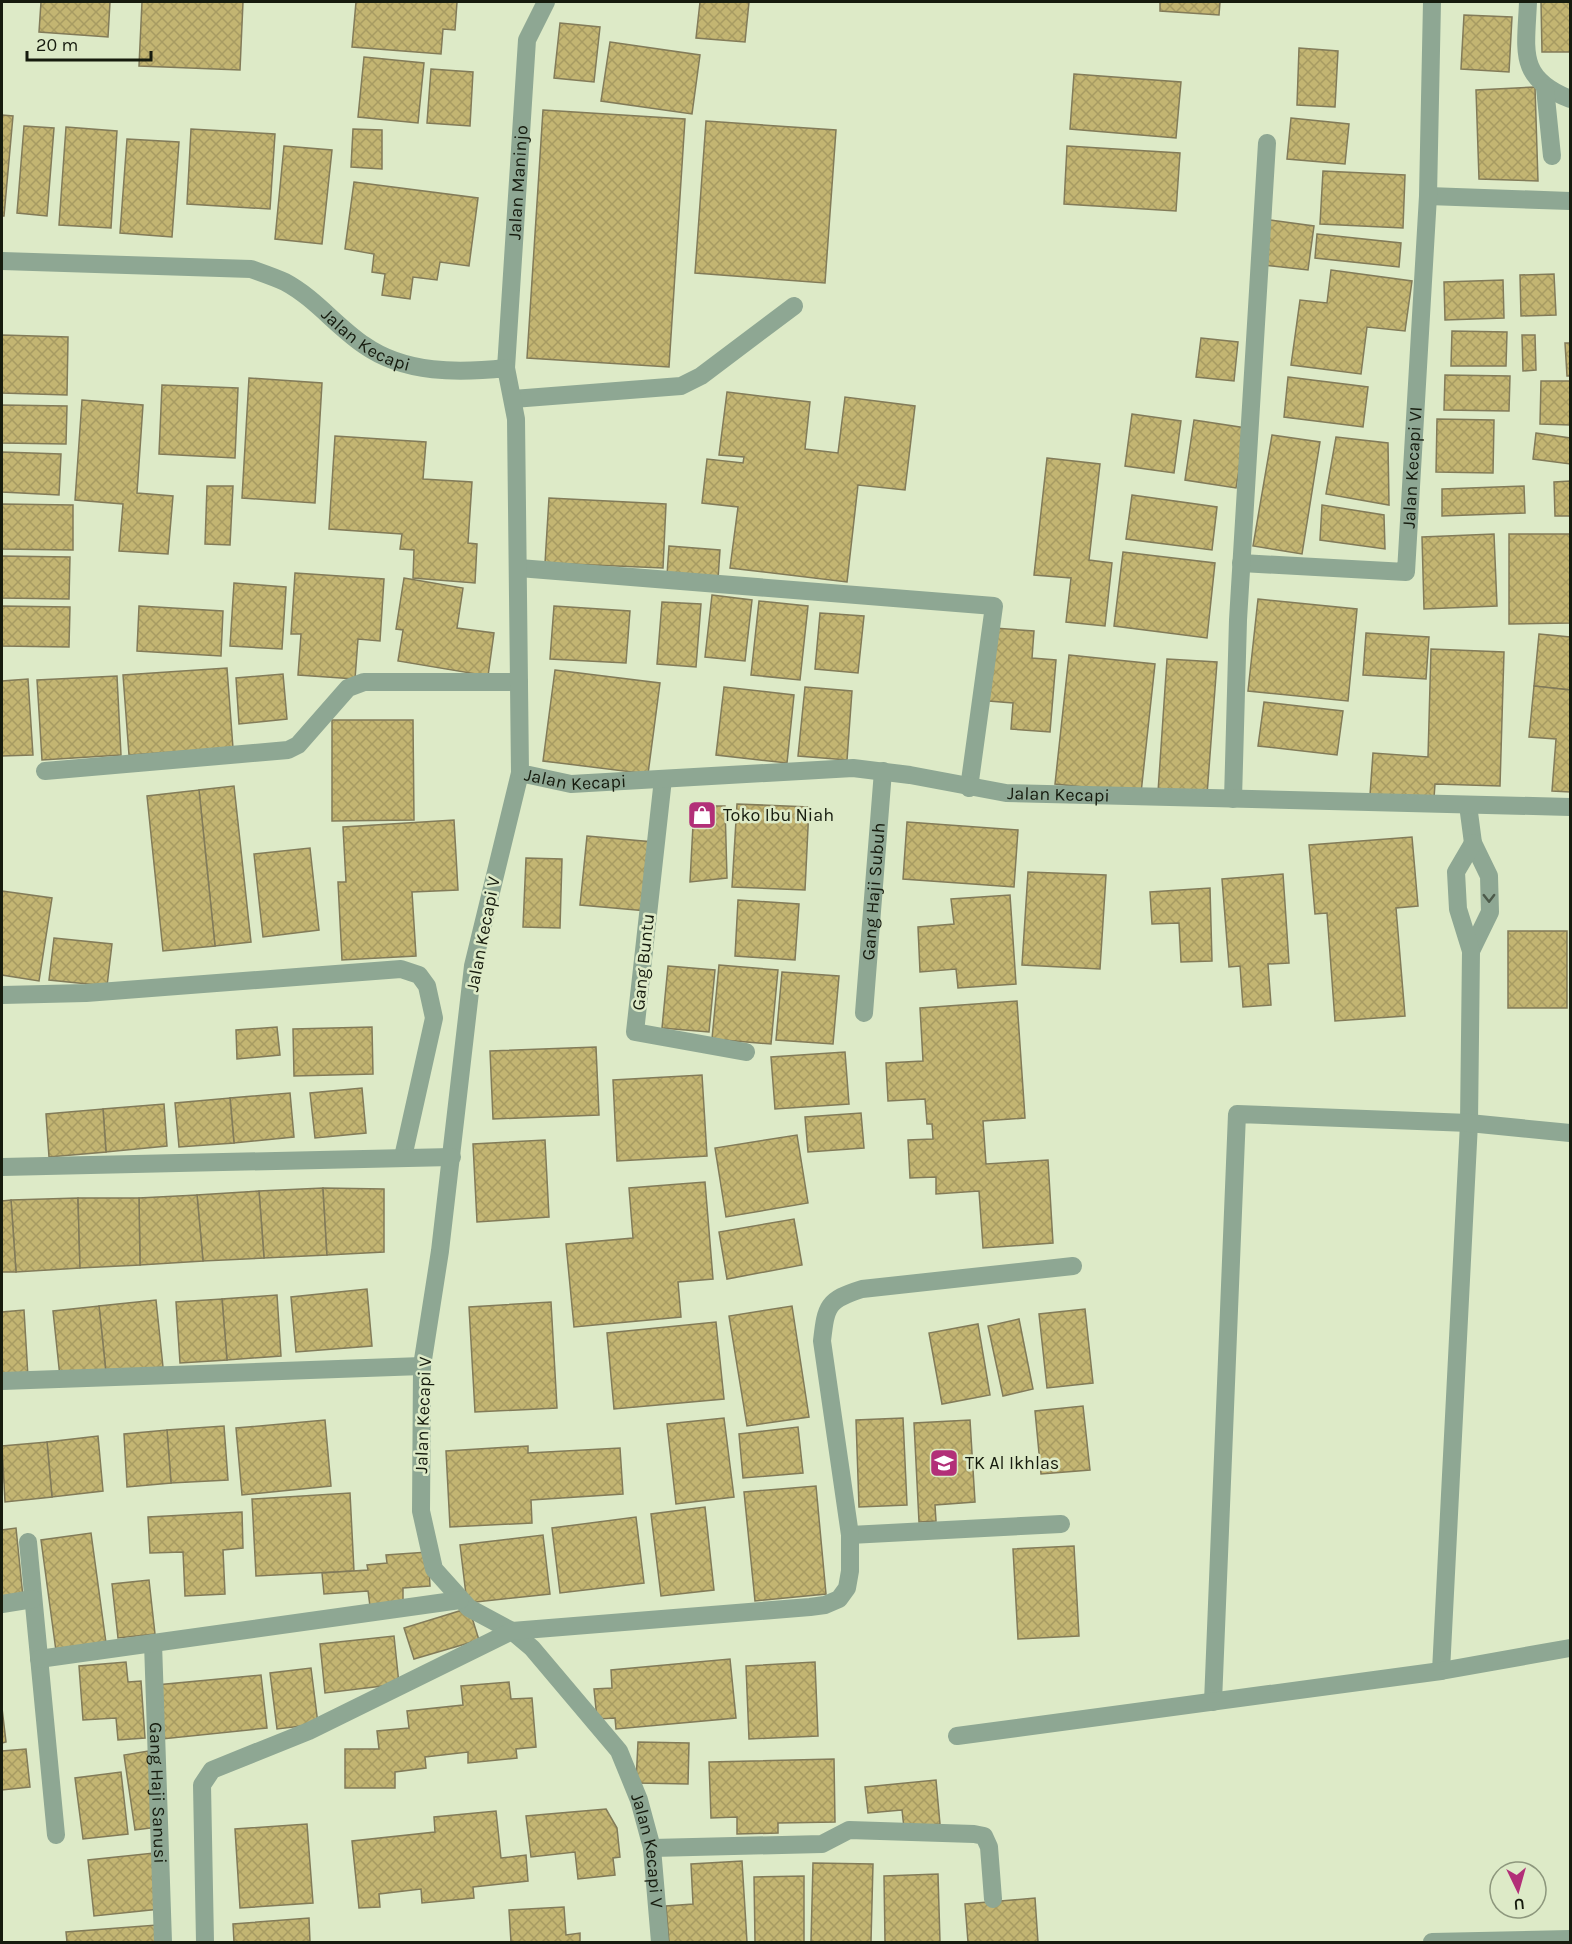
<svg xmlns="http://www.w3.org/2000/svg" width="1572" height="1944" viewBox="0 0 1572 1944" font-family="Karla,sans-serif">
<style>
.building{fill:url(#building-cross-hatch);stroke:#827b59;stroke-width:1.5}
.lines{fill:none;stroke-linecap:round;stroke-linejoin:round}
.service{stroke:#8ea793;stroke-width:18}
.minor{stroke:#8ea793;stroke-width:18}
.tertiary{stroke:#8ea793;stroke-width:18}
.oneway{stroke:#4c5a4a}
.labels{text-anchor:middle;stroke-width:5;stroke-linejoin:round;paint-order:stroke}
.street-label{font-size:18px;fill:#161b0e;stroke:#ddeac7}
.poi-label{font-size:18px;fill:#161b0e;stroke:#ddeac7;text-anchor:start}
</style>
<defs>
<pattern id="building-cross-hatch" width="8" height="8" patternUnits="userSpaceOnUse" patternTransform="scale(1.5)"><rect width="8" height="8" fill="#c3b572"/><path d="M0 0l8 8M0 8l8-8" fill="none" stroke="#a79b62"/></pattern>
</defs>
<rect width="100%" height="100%" fill="#ddeac7"/>
<g class="building">
<polygon points="41,2 110,2 108,37 39,32"/>
<polygon points="142,2 243,2 240,70 139,66"/>
<polygon points="356,2 457,2 455,30 443,29 441,54 352,47"/>
<polygon points="700,2 749,2 745,42 696,38"/>
<polygon points="1160,2 1220,2 1219,15 1160,11"/>
<polygon points="1541,2 1570,2 1570,52 1542,52"/>
<polygon points="1464,15 1512,17 1509,72 1461,69"/>
<polygon points="560,23 600,27 594,82 554,78"/>
<polygon points="610,42 700,55 692,114 601,101"/>
<polygon points="1299,48 1338,51 1335,107 1297,105"/>
<polygon points="364,57 424,63 418,123 358,117"/>
<polygon points="431,69 473,72 470,126 427,123"/>
<polygon points="1074,74 1181,82 1176,138 1070,129"/>
<polygon points="1535,87 1538,181 1479,179 1476,90"/>
<polygon points="543,110 685,119 669,367 527,358"/>
<polygon points="2,115 13,116 4,216 2,216"/>
<polygon points="1291,118 1349,124 1345,164 1287,159"/>
<polygon points="706,121 836,130 825,283 695,273"/>
<polygon points="24,126 54,128 47,216 17,213"/>
<polygon points="66,127 117,131 111,228 59,225"/>
<polygon points="191,129 275,134 270,209 187,204"/>
<polygon points="353,129 382,130 382,169 351,167"/>
<polygon points="127,139 179,142 172,237 120,233"/>
<polygon points="284,146 332,150 322,244 275,239"/>
<polygon points="1067,146 1180,153 1176,211 1064,204"/>
<polygon points="1323,171 1405,175 1403,228 1320,224"/>
<polygon points="354,182 478,198 469,266 440,262 437,280 413,277 410,299 382,295 385,274 372,272 374,254 345,249"/>
<polygon points="1270,220 1314,226 1308,270 1264,265"/>
<polygon points="1317,234 1401,243 1399,267 1315,258"/>
<polygon points="1331,270 1412,281 1405,331 1367,327 1361,374 1291,365 1300,300 1327,303"/>
<polygon points="1554,274 1556,315 1521,316 1520,275"/>
<polygon points="1503,280 1504,318 1445,320 1444,282"/>
<polygon points="1452,331 1507,332 1506,366 1451,366"/>
<polygon points="2,335 68,337 67,395 2,393"/>
<polygon points="1522,335 1535,335 1536,370 1523,371"/>
<polygon points="1201,338 1238,342 1234,381 1196,377"/>
<polygon points="1565,343 1570,343 1570,376 1567,376"/>
<polygon points="1445,375 1510,376 1509,411 1444,410"/>
<polygon points="1288,377 1368,387 1363,427 1284,417"/>
<polygon points="249,378 322,383 315,503 242,498"/>
<polygon points="1541,381 1570,381 1570,425 1540,424"/>
<polygon points="162,385 238,388 235,458 159,454"/>
<polygon points="727,392 810,402 805,449 838,453 845,397 915,406 905,490 858,485 847,582 730,568 738,507 702,503 707,459 743,463 744,457 719,455"/>
<polygon points="82,400 143,405 137,493 173,496 168,554 119,551 123,504 75,500"/>
<polygon points="2,405 67,406 66,444 2,443"/>
<polygon points="1132,414 1181,421 1174,473 1125,466"/>
<polygon points="1437,419 1494,420 1493,473 1436,472"/>
<polygon points="1194,420 1246,428 1236,488 1185,480"/>
<polygon points="1536,433 1570,438 1570,464 1533,459"/>
<polygon points="1272,435 1320,442 1302,554 1253,546"/>
<polygon points="335,436 426,442 423,479 472,482 468,543 477,544 475,583 413,578 414,550 400,549 402,534 329,529"/>
<polygon points="1336,437 1388,443 1389,505 1326,494"/>
<polygon points="2,452 61,454 59,495 2,492"/>
<polygon points="1047,458 1100,464 1089,560 1112,563 1105,626 1066,622 1071,578 1034,575"/>
<polygon points="1570,481 1570,516 1555,516 1554,482"/>
<polygon points="207,486 233,486 230,545 205,544"/>
<polygon points="1524,486 1525,513 1442,516 1442,489"/>
<polygon points="1132,495 1217,507 1212,550 1126,539"/>
<polygon points="549,498 666,504 663,568 545,563"/>
<polygon points="2,504 73,505 73,550 2,549"/>
<polygon points="1322,505 1384,515 1385,549 1320,540"/>
<polygon points="1494,534 1497,606 1424,609 1422,537"/>
<polygon points="1509,534 1570,534 1570,623 1509,624"/>
<polygon points="669,546 720,550 718,579 667,575"/>
<polygon points="1123,552 1215,563 1207,638 1114,626"/>
<polygon points="2,556 70,557 69,599 2,598"/>
<polygon points="295,573 384,579 380,641 358,639 355,679 298,675 301,634 291,634"/>
<polygon points="404,578 463,588 457,628 494,633 488,676 398,661 403,630 396,629"/>
<polygon points="234,583 286,587 282,649 230,646"/>
<polygon points="712,595 752,600 745,661 705,657"/>
<polygon points="1258,599 1357,609 1348,701 1248,691"/>
<polygon points="759,601 808,606 800,680 751,675"/>
<polygon points="662,602 701,604 696,667 657,664"/>
<polygon points="2,606 70,607 69,647 2,646"/>
<polygon points="139,606 223,611 221,656 137,651"/>
<polygon points="554,606 630,611 626,663 550,659"/>
<polygon points="820,613 864,616 858,673 815,669"/>
<polygon points="994,628 1034,631 1032,658 1056,660 1050,732 1011,729 1013,703 989,701"/>
<polygon points="1366,633 1429,637 1426,679 1363,675"/>
<polygon points="1539,634 1570,637 1570,690 1534,686"/>
<polygon points="1431,649 1504,652 1500,786 1435,784 1434,798 1370,795 1373,753 1428,757"/>
<polygon points="1069,655 1155,664 1141,793 1055,784"/>
<polygon points="1167,659 1217,662 1207,795 1158,792"/>
<polygon points="227,668 233,748 129,755 123,675"/>
<polygon points="555,670 660,683 648,774 543,761"/>
<polygon points="283,674 287,719 239,724 236,678"/>
<polygon points="117,676 121,755 42,760 37,680"/>
<polygon points="28,679 33,755 2,756 2,681"/>
<polygon points="1534,686 1570,690 1570,792 1552,791 1556,739 1529,737"/>
<polygon points="724,687 794,695 787,763 716,755"/>
<polygon points="805,687 852,691 847,760 798,756"/>
<polygon points="1264,702 1343,711 1337,755 1258,746"/>
<polygon points="332,720 413,720 414,820 332,821"/>
<polygon points="234,786 251,942 215,946 199,790"/>
<polygon points="199,790 215,946 163,951 147,796"/>
<polygon points="737,804 809,807 805,890 732,887"/>
<polygon points="694,806 725,806 727,878 690,882"/>
<polygon points="454,820 458,890 412,892 416,956 342,960 338,882 346,882 343,827"/>
<polygon points="907,822 1018,830 1014,887 903,879"/>
<polygon points="587,836 654,842 647,911 580,905"/>
<polygon points="1412,837 1418,906 1396,908 1405,1016 1335,1021 1327,913 1315,914 1309,845"/>
<polygon points="310,848 319,930 263,937 254,854"/>
<polygon points="526,858 562,859 560,928 523,927"/>
<polygon points="1028,872 1106,875 1100,969 1022,965"/>
<polygon points="1283,874 1289,963 1268,964 1271,1005 1243,1007 1240,966 1229,967 1222,879"/>
<polygon points="1210,888 1212,961 1181,962 1179,923 1152,924 1150,892"/>
<polygon points="2,891 52,898 39,981 2,975"/>
<polygon points="1010,895 1016,984 958,988 956,969 920,972 918,927 954,924 951,899"/>
<polygon points="738,900 799,904 795,960 735,956"/>
<rect x="1508" y="931" width="59" height="77"/>
<polygon points="54,938 112,944 107,986 49,980"/>
<polygon points="719,965 778,970 771,1044 712,1039"/>
<polygon points="668,966 715,970 709,1032 662,1028"/>
<polygon points="782,972 839,976 833,1044 776,1040"/>
<polygon points="1017,1001 1025,1118 983,1121 986,1164 1048,1160 1053,1243 983,1248 979,1191 936,1194 936,1177 910,1178 908,1140 933,1139 932,1124 927,1124 925,1099 888,1101 886,1063 923,1061 920,1008"/>
<polygon points="277,1027 280,1055 237,1059 236,1030"/>
<polygon points="372,1027 373,1074 294,1076 293,1029"/>
<polygon points="596,1047 599,1115 493,1119 490,1051"/>
<polygon points="845,1052 849,1104 775,1109 771,1057"/>
<polygon points="702,1075 707,1156 617,1161 613,1080"/>
<polygon points="362,1088 366,1133 315,1138 310,1093"/>
<polygon points="290,1093 294,1137 234,1143 230,1098"/>
<polygon points="230,1098 234,1143 179,1147 175,1103"/>
<polygon points="164,1104 167,1146 106,1152 103,1109"/>
<polygon points="103,1109 106,1152 49,1157 46,1114"/>
<polygon points="861,1113 864,1148 808,1152 805,1117"/>
<polygon points="797,1135 808,1203 726,1217 715,1148"/>
<polygon points="545,1140 549,1217 477,1222 473,1144"/>
<polygon points="705,1182 713,1279 678,1282 681,1317 574,1327 566,1244 633,1238 629,1188"/>
<polygon points="323,1188 327,1255 264,1258 259,1191"/>
<polygon points="323,1188 384,1189 384,1252 327,1255"/>
<polygon points="259,1191 264,1258 203,1261 197,1195"/>
<polygon points="197,1195 203,1261 140,1265 139,1198"/>
<polygon points="78,1198 80,1268 16,1272 11,1200"/>
<polygon points="78,1198 139,1198 140,1265 80,1268"/>
<polygon points="11,1200 16,1272 2,1272 2,1201"/>
<polygon points="794,1219 802,1265 727,1279 719,1232"/>
<polygon points="367,1289 372,1346 296,1352 291,1297"/>
<polygon points="277,1295 281,1356 227,1360 222,1299"/>
<polygon points="222,1299 227,1360 180,1363 176,1302"/>
<polygon points="156,1300 163,1367 106,1373 99,1306"/>
<polygon points="551,1302 557,1408 475,1412 469,1307"/>
<polygon points="99,1306 106,1373 60,1377 53,1311"/>
<polygon points="792,1306 809,1417 747,1426 729,1316"/>
<polygon points="1085,1309 1093,1383 1047,1388 1039,1314"/>
<polygon points="24,1310 28,1377 2,1379 2,1312"/>
<polygon points="1019,1319 1033,1389 1003,1396 988,1326"/>
<polygon points="716,1322 724,1399 614,1409 607,1333"/>
<polygon points="978,1324 990,1395 942,1404 929,1333"/>
<polygon points="1083,1406 1090,1470 1041,1474 1035,1411"/>
<polygon points="724,1418 734,1497 676,1504 667,1424"/>
<polygon points="903,1418 907,1505 859,1507 856,1420"/>
<polygon points="325,1420 331,1486 242,1495 236,1428"/>
<polygon points="970,1420 975,1502 935,1505 936,1521 919,1522 914,1423"/>
<polygon points="224,1426 228,1480 171,1483 167,1430"/>
<polygon points="798,1427 803,1473 743,1478 739,1434"/>
<polygon points="167,1430 171,1483 127,1487 124,1434"/>
<polygon points="98,1436 103,1491 52,1497 47,1442"/>
<polygon points="47,1442 52,1497 5,1502 2,1446"/>
<polygon points="528,1446 528,1453 620,1448 623,1494 531,1500 532,1523 450,1527 446,1451"/>
<polygon points="816,1486 826,1594 755,1601 744,1492"/>
<polygon points="350,1493 354,1571 256,1576 252,1499"/>
<polygon points="705,1507 714,1590 661,1596 651,1514"/>
<polygon points="242,1512 243,1548 223,1550 225,1594 185,1596 183,1552 150,1553 148,1517"/>
<polygon points="636,1517 644,1583 560,1593 552,1528"/>
<polygon points="16,1528 23,1597 2,1599 2,1530"/>
<polygon points="91,1533 106,1643 56,1651 41,1540"/>
<polygon points="543,1535 550,1594 467,1603 460,1545"/>
<polygon points="1074,1546 1079,1636 1018,1639 1013,1549"/>
<polygon points="428,1552 430,1586 403,1588 403,1603 370,1606 368,1591 324,1594 322,1573 368,1570 367,1565 387,1563 386,1555"/>
<polygon points="149,1580 155,1634 118,1638 112,1584"/>
<polygon points="469,1608 479,1640 414,1659 404,1628"/>
<polygon points="394,1636 399,1684 325,1693 320,1644"/>
<polygon points="730,1659 736,1718 616,1729 615,1718 597,1719 594,1689 612,1688 611,1670"/>
<polygon points="126,1662 128,1682 141,1681 145,1738 118,1740 116,1718 83,1720 79,1666"/>
<polygon points="815,1662 818,1736 749,1739 746,1666"/>
<polygon points="311,1668 318,1724 277,1729 270,1673"/>
<polygon points="261,1675 267,1728 162,1739 156,1685"/>
<polygon points="509,1682 511,1699 532,1698 536,1747 516,1749 517,1758 468,1763 468,1752 425,1757 426,1768 395,1772 395,1788 345,1788 345,1749 379,1749 377,1731 409,1728 407,1711 463,1705 461,1686"/>
<polygon points="2,1708 6,1742 2,1743"/>
<polygon points="638,1742 689,1743 688,1784 636,1783"/>
<polygon points="26,1749 30,1787 2,1790 2,1751"/>
<polygon points="148,1751 158,1827 135,1830 124,1755"/>
<polygon points="834,1759 835,1822 778,1823 778,1833 737,1834 737,1817 711,1818 709,1762"/>
<polygon points="121,1772 128,1834 83,1839 75,1778"/>
<polygon points="936,1780 940,1824 904,1828 902,1810 868,1813 865,1787"/>
<polygon points="606,1809 617,1828 620,1857 613,1858 615,1875 578,1879 575,1852 531,1857 526,1816"/>
<polygon points="496,1811 501,1858 526,1855 528,1881 473,1887 474,1898 422,1903 421,1889 379,1894 380,1907 359,1908 352,1841 435,1832 434,1817"/>
<polygon points="307,1824 313,1903 240,1908 235,1829"/>
<polygon points="154,1853 160,1909 94,1916 88,1860"/>
<polygon points="742,1861 747,1942 669,1942 666,1906 693,1904 691,1864"/>
<polygon points="813,1863 873,1864 871,1942 811,1942"/>
<polygon points="938,1874 940,1942 885,1942 884,1876"/>
<polygon points="804,1876 804,1942 755,1942 754,1877"/>
<polygon points="1035,1898 1038,1942 968,1942 965,1904"/>
<polygon points="564,1907 566,1935 580,1933 580,1942 511,1942 509,1910"/>
<polygon points="309,1918 310,1942 234,1942 233,1924"/>
<polygon points="157,1925 158,1942 67,1942 66,1932"/>
</g>
<g class="lines">
<polyline class="service" points="513,399 681,386 701,376 794,306"/>
<g class="minor">
<path d="M1528 2C1526 51 1517 78 1570 99"/>
<polyline points="1545,88 1552,156"/>
<polyline points="1428,196 1570,201"/>
<path id="s1" d="M506 368 527 40 546 2"/>
<path id="s2" d="M1241 563 1406 572 1428 196 1432 2"/>
<polyline points="519,568 994,606 969,788"/>
<polyline points="45,771 288,750 298,745 348,688 364,682 519,682"/>
<path id="s3" d="M520 773 473 966 440 1251 422 1366 421 1511 434 1569 469 1608 512 1631 532 1648 619 1751 639 1800 652 1848 660 1942"/>
<polyline points="663,779 635,1032 746,1052"/>
<polyline points="1233,799 1238,620 1267,143"/>
<polyline points="1468,805 1473,843 1489,876 1490,912 1471,951"/>
<polyline points="2,995 86,993 401,969 419,975 427,986 434,1018 403,1157"/>
<path id="s4" d="M864 1013 883 771"/>
<polyline points="2,1167 452,1157"/>
<polyline points="2,1381 422,1366"/>
<polyline points="850,1535 1061,1524"/>
<polyline points="28,1542 56,1835"/>
<polyline points="2,1604 33,1599"/>
<path id="s5" d="M153 1643 163 1942"/>
<polyline points="39,1659 460,1600"/>
<polyline points="1441,1671 1469,1123 1471,951 1458,909 1456,872 1473,843"/>
<polyline points="1213,1702 1237,1114 1469,1123 1570,1133"/>
<polyline points="957,1736 1441,1671 1570,1648"/>
<polyline points="652,1848 822,1844 849,1830 974,1834 984,1836 989,1847 993,1899"/>
<path d="M205 1942 202 1785 212 1770 309 1731 512 1631 810 1607 825 1605 839 1599 847 1588 850 1571V1535L822 1341C826 1306 827 1300 862 1289L1073 1266"/>
<polyline points="1432,1942 1570,1939"/>
</g>
<path class="tertiary" id="s6" d="M2 261 251 269C262 273 274 277 285 282 315 298 336 326 364 345 405 374 459 373 506 368L516 419 520 773 571 784 853 768 910 775 1006 793 1570 807"/>
</g>
<defs><path id="oneway-chevron" d="M-2-3.5L2.5 0L-2 3.5" fill="none" stroke-width="1.6" stroke-linecap="round" stroke-linejoin="round" transform="scale(1.5)"/></defs>
<use class="oneway" href="#oneway-chevron" transform="translate(1489 898) rotate(89)"/>
<defs>
<g id="shop-square" transform="scale(1.5)"><rect x="-9" y="-9" width="18" height="18" rx="4" fill="#b22f78" stroke="#ddeac7"/><path d="M-5-2.5h2.3a2.7 3.5 0 0 1 5.4 0H5L5.5 6h-11ZM-1.5-2.5h3a1.5 2.3 0 0 0-3 0Z" fill="#fff"/></g>
<g id="school-square" transform="scale(1.5)"><rect x="-9" y="-9" width="18" height="18" rx="4" fill="#b22f78" stroke="#ddeac7"/><path d="M0-5L7-2L0 1L-7-2ZM-4 1L0 2.5L4 1V4Q0 6-4 4Z" fill="#fff"/></g>
</defs>
<g fill-rule="evenodd">
<use href="#shop-square" x="702" y="815"/>
<use href="#school-square" x="944" y="1463"/>
</g>
<g class="labels">
<g class="street-label">
<text dy="6" stroke="none"><textPath href="#s1" startOffset="186">Jalan Maninjo</textPath></text>
<text dy="6" stroke="none"><textPath href="#s6" startOffset="386">Jalan Kecapi</textPath></text>
<text dy="6" stroke="none"><textPath href="#s2" startOffset="270">Jalan Kecapi VI</textPath></text>
<text dy="6" stroke="none"><textPath href="#s6" startOffset="996">Jalan Kecapi</textPath></text>
<text dy="6" stroke="none"><textPath href="#s6" startOffset="1482">Jalan Kecapi</textPath></text>
<text dy="6" stroke="none"><textPath href="#s4" startOffset="122">Gang Haji Subuh</textPath></text>
<text transform="translate(483 934) rotate(-79)" y="6">Jalan Kecapi V</text>
<text transform="translate(643 962) rotate(-84)" y="6">Gang Buntu</text>
<text transform="translate(423 1415) rotate(-88)" y="6">Jalan Kecapi V</text>
<text dy="6" stroke="none"><textPath href="#s5" startOffset="150">Gang Haji Sanusi</textPath></text>
<text dy="6" stroke="none"><textPath href="#s3" startOffset="1173">Jalan Kecapi V</textPath></text>
</g>
<g class="poi-label">
<text x="723" y="821">Toko Ibu Niah</text>
<text x="965" y="1469">TK Al Ikhlas</text>
</g>
</g>
<rect width="1572" height="1944" fill="none" stroke="#161b0e" stroke-width="6"/>
<g transform="translate(1518 1890) rotate(175)"><circle r="28" fill="#ddeac7" stroke="#8d977d" stroke-width="1.5"/>
<path d="M0-4.5L10 22L0 15L-10 22Z" fill="#b22f78"/>
<text y="-9" font-size="16" font-weight="bold" text-anchor="middle" fill="#161b0e">U</text>
</g>
<path d="M27 51v9h124v-9" fill="none" stroke="#161b0e" stroke-width="3"/>
<text x="36" y="51" font-size="18" fill="#161b0e" stroke="#ddeac7" stroke-width="4.5" paint-order="stroke">20 m</text>
</svg>
